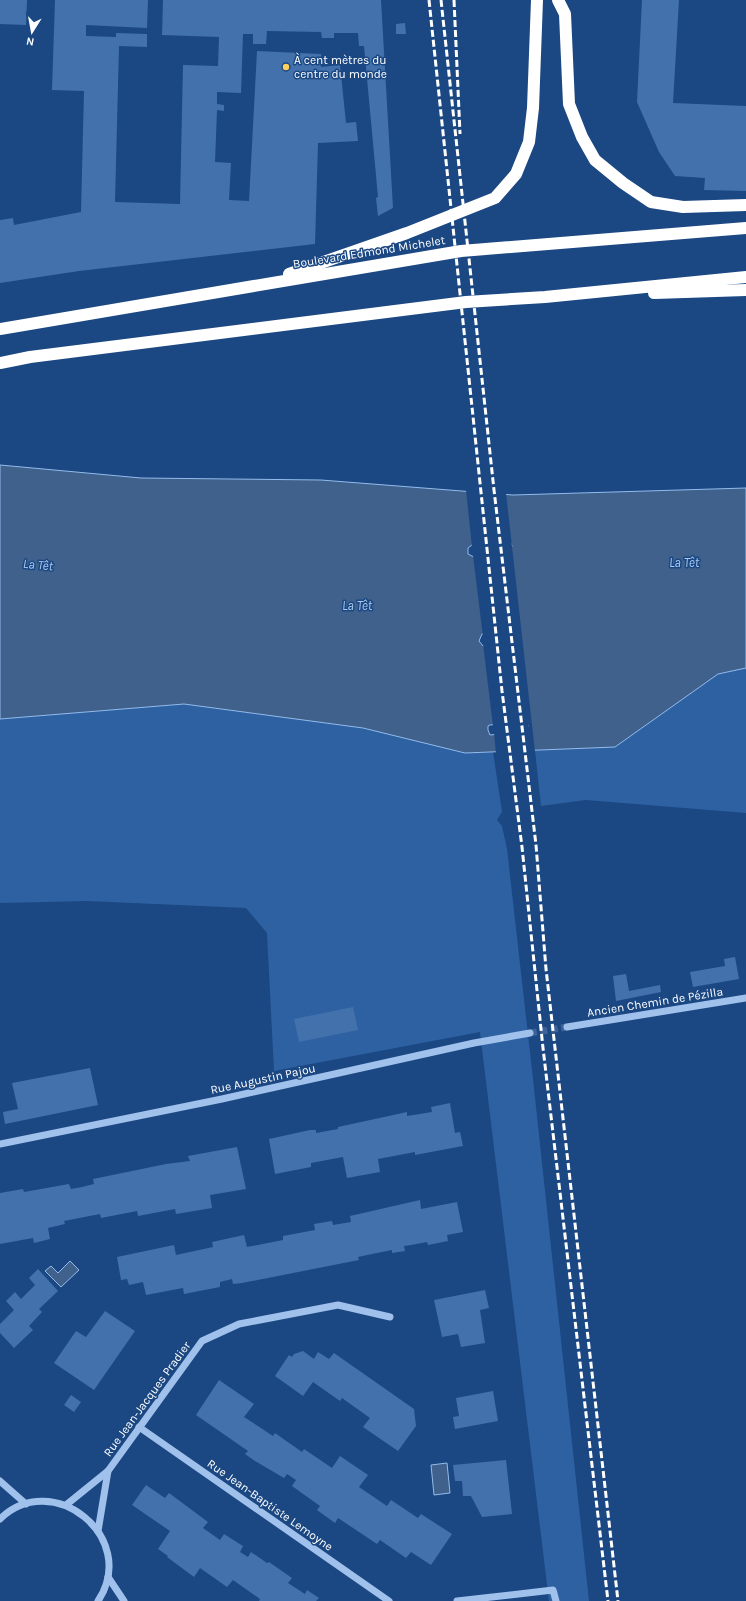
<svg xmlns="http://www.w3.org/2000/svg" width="746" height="1601" viewBox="0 0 746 1601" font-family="Karla,sans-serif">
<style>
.green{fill:#2e61a2}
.water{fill:#3f618c;stroke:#93bced;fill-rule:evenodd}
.pier{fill:#1b4883}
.building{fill:#4371ac}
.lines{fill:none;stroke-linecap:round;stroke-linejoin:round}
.minor-tunnel{stroke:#3d6396;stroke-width:7;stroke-dasharray:7 3.5;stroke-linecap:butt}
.minor{stroke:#a0c1eb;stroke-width:7}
.highway{stroke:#fff;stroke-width:12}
.rail{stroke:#fff;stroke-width:3;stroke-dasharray:7 3;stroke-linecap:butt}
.poi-dot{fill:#fdcf5c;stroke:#1b4883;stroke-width:1.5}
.labels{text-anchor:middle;stroke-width:3;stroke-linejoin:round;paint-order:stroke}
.poi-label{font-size:12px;fill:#fff;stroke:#1b4883;text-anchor:start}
.street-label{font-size:12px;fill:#fff;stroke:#1b4883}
.water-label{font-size:13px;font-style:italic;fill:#abcbf2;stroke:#1b4883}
</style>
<rect width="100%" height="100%" fill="#1b4883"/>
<g class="green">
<polygon points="746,668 746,813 586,800 541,806 535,750 615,747 718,674"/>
<polygon points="184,704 363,728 465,753 493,752 502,812 497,820 502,826 507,849 533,1079 589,1601 549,1601 480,1032 274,1071 267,933 246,908 88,901 0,903 0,719"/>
</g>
<g class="water">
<path d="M0 465 141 478 321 480 513 495 746 488V668L718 674 615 747 465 753 363 728 184 704 0 719ZM508 540 511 543 512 546 508 552 474 557 468 554V548L472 545ZM517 631 521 639 518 643 483 646 479 641 482 634ZM528 721 530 729 528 731 490 735 488 730V726L490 725Z"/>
<polygon points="70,1261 79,1270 61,1287 45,1271 51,1266 58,1273"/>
<polygon points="447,1463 450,1493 434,1495 431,1465"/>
</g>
<polygon class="pier" points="466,490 506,493 535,752 496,754 494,732 528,729 529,726 527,723 493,726 483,644 517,641 519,639 518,634 516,633 483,637 473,555 507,550 510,546 507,542 472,547"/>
<g class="building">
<polygon points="0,0 27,0 26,25 0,24"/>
<polygon points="55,0 148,0 147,28 86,25 86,36 116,37 116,33 147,34 147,47 119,46 115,202 180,204 183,65 218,66 219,37 162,35 163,0 381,0 393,208 378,216 376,198 378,197 364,46 359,46 358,33 334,33 334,38 322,38 321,32 267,31 266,44 253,44 253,34 243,34 241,93 217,92 217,104 224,105 224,111 217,110 215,162 231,163 229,200 249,201 257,51 321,54 321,67 340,65 346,123 356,122 358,141 318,143 315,244 79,271 0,283 0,220 13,218 14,225 81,212 84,91 52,90"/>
<polygon points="642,0 679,0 673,103 746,106 746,191 704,190 705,178 675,176 659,152 637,102"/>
<polygon points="405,23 406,34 396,34 396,24"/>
<polygon points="735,957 739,979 693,987 690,972 725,966 724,959"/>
<polygon points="626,974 629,991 660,985 661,992 616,1001 613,976"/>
<polygon points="353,1007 358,1030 299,1042 294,1019"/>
<polygon points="90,1068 98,1105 5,1124 3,1112 18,1109 12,1083"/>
<polygon points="450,1103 455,1133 460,1132 463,1146 415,1155 415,1152 378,1159 380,1172 347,1178 343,1157 311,1163 311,1167 275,1174 269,1139 310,1130 316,1130 316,1133 338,1129 338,1127 407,1112 407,1116 432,1112 431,1107"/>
<polygon points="237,1147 246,1189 210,1195 212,1208 176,1214 175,1209 138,1216 137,1211 101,1218 100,1214 64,1221 65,1224 48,1228 50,1239 34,1243 33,1238 0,1244 0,1193 23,1189 24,1192 69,1184 71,1189 82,1187 94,1184 93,1179 166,1164 190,1161 188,1156"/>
<polygon points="420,1200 421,1209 457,1202 463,1232 447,1235 448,1241 428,1245 427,1242 411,1245 404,1246 405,1251 392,1253 392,1250 372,1254 358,1257 359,1260 242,1283 233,1284 232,1279 220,1282 220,1287 184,1294 183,1288 146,1295 143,1282 129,1285 127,1279 121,1280 117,1257 174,1245 176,1255 213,1247 212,1242 244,1235 247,1247 283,1240 283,1236 315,1230 314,1224 332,1221 333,1225 351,1222 350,1216"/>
<polygon points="38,1269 58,1291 39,1309 42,1312 29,1326 33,1330 14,1348 0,1333 0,1324 14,1310 6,1301 15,1292 21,1299 35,1285 29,1278"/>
<polygon points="485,1290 489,1308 480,1310 485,1343 461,1347 458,1334 442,1337 434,1300"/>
<polygon points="105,1311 135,1331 94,1390 54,1363 76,1331 86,1337"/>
<polygon points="303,1351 314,1359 318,1352 329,1359 334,1353 414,1409 416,1426 398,1451 363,1427 370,1418 342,1398 340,1401 313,1382 303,1396 275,1376 289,1355 292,1357 294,1354"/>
<polygon points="219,1380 254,1404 244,1417 273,1436 275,1433 302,1452 304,1449 332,1468 340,1456 368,1475 359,1487 387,1506 391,1500 418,1518 421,1514 452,1534 431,1565 411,1552 406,1558 380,1540 377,1544 338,1518 335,1523 317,1510 320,1506 292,1486 296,1480 287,1474 284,1478 255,1461 245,1454 248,1451 196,1415"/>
<polygon points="493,1391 498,1421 455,1429 453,1417 459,1416 456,1398"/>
<polygon points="71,1395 81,1402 74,1412 64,1405"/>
<polygon points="506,1460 512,1514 482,1517 471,1496 463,1496 462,1481 455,1481 453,1465"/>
<polygon points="146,1485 165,1498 169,1493 208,1522 203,1528 220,1540 224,1534 243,1546 240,1552 248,1557 251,1552 267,1563 269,1562 292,1578 288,1583 305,1594 307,1590 319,1598 316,1601 259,1601 260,1599 233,1580 227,1587 200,1568 194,1577 167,1557 168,1556 158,1549 170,1531 132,1505"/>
</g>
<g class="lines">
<polyline class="minor-tunnel" points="530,1033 567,1027"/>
<g class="minor">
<polyline points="567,1027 746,998"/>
<polyline points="0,1144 222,1099 474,1043 530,1033"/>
<polyline points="139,1427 389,1601"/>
<polyline points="0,1481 26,1504"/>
<polyline points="66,1505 108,1471 202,1341 239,1324 338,1305 390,1317"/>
<path d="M0 1519C52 1468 140 1537 98 1601"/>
<polyline points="98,1531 108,1471"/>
<polyline points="108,1577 124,1601"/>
<polyline points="457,1601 553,1590 556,1601"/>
</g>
<g class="highway">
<polyline points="558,0 565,14 569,104 582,137 595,160 623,183 651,202 683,207 746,205"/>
<polyline points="289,274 407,233 495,198 516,174 529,142 533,108 537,0"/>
<polyline points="654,293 746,290"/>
<polyline points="0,329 461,251 746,228"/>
<polyline points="0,363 30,357 466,302 545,297 746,277"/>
</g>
<g class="rail">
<polyline points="429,0 502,691 522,847 543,1048 608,1601"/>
<polyline points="441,0 494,490 536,845 546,969 618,1601"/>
<polyline points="454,0 460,134"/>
</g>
</g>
<circle class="poi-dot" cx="286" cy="67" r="4"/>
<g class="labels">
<g class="poi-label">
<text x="294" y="64">À cent mètres du<tspan x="294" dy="14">centre du monde</tspan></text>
</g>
<g class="street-label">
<text transform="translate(369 252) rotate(-9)" y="4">Boulevard Edmond Michelet</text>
<text transform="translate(655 1002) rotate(-9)" y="4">Ancien Chemin de Pézilla</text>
<text transform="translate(263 1079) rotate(-12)" y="4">Rue Augustin Pajou</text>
<text transform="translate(147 1399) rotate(-54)" y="4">Rue Jean-Jacques Pradier</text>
<text transform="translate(270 1505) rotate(35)" y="4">Rue Jean-Baptiste Lemoyne</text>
</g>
<g class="water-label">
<text x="684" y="567">La Têt</text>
<text transform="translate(38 564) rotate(5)" y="5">La Têt</text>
<text x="357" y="610">La Têt</text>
</g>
</g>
<g transform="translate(32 32) rotate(191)" stroke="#1b4883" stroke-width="3" paint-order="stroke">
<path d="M0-3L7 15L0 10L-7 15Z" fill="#ffffff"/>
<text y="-6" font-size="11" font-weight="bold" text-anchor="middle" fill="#ffffff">N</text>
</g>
</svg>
